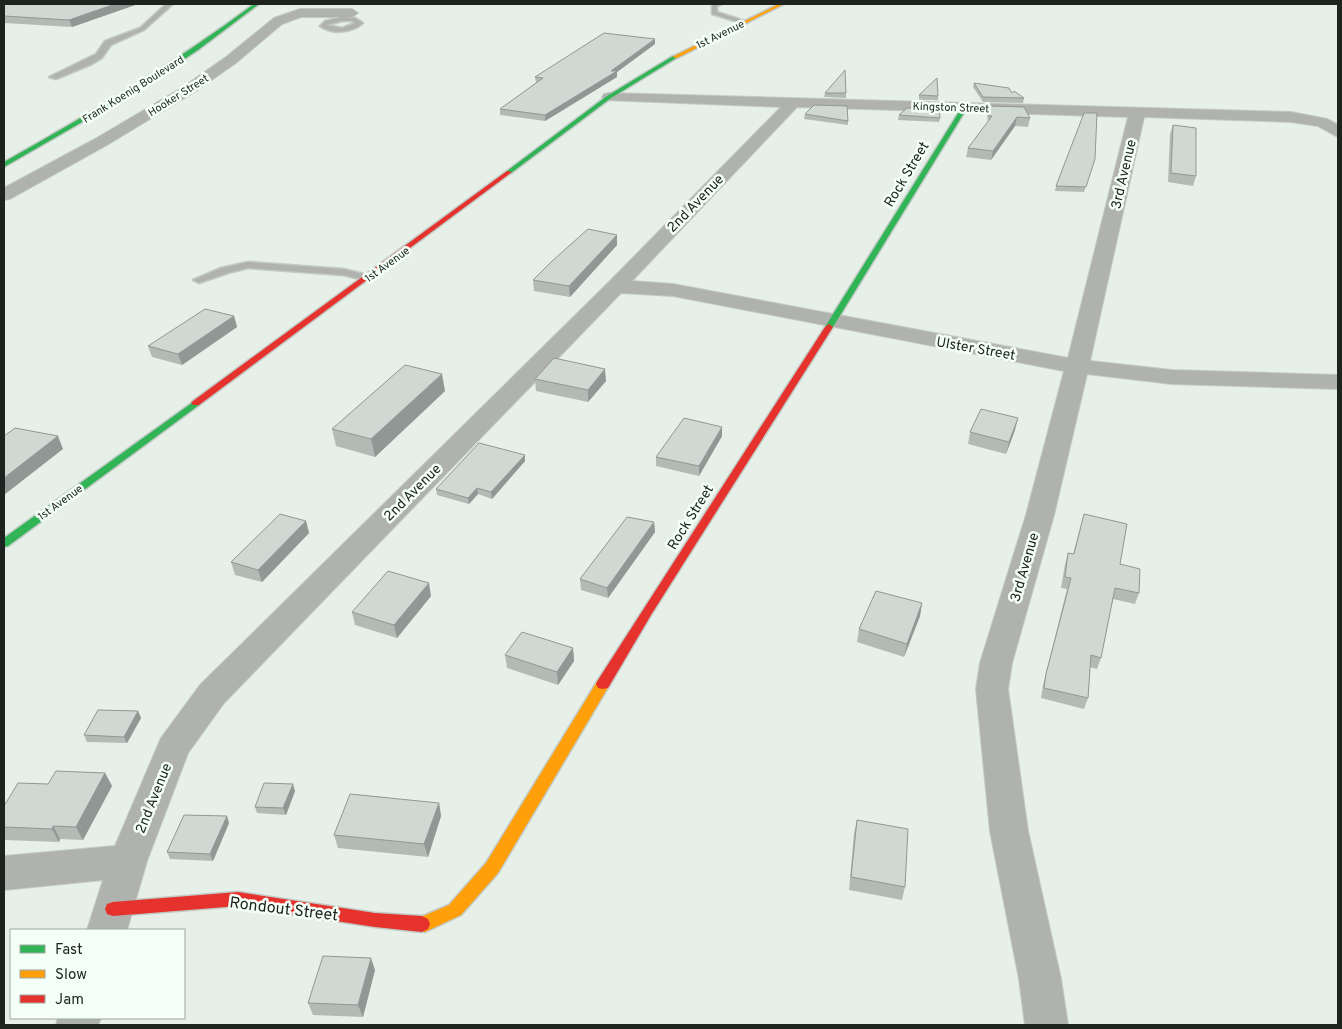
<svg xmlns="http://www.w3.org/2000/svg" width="1342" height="1029" viewBox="0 0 1342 1029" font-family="Overpass,sans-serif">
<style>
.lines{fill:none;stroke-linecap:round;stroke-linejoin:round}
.lane-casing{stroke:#c3cac5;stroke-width:3}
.street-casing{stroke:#c3cac5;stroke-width:2}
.fast-casing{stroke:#c3cac5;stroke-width:3}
.slow-casing{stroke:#c3cac5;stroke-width:3}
.jam-casing{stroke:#c3cac5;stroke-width:3}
.lane{fill:#b0b2af;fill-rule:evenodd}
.street{fill:#b0b2af;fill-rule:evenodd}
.fast{fill:#30b455;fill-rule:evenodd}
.slow{fill:#ff9f0a;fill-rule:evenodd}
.jam{fill:#e5322d;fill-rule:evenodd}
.wall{fill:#b2bab5}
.shaded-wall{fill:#919794}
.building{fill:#cfd8d3;stroke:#919794}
.labels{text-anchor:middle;stroke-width:5;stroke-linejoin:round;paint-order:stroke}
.far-street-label{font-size:11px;fill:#1d241f;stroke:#f4fff7}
.street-label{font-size:14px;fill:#1d241f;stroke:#f4fff7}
.near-street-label{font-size:16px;fill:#1d241f;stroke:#f4fff7}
</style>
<rect width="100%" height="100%" fill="#e6f0e9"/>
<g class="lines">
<g class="lane-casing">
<g id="lane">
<polygon points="166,4 173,4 144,30 111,45 102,58 92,64 56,79 49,77 96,54 105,41 140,28"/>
<polygon points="712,4 722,4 717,6 717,12 748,22 745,24 712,14"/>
<path d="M342 17 355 18 363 23C352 33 332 35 320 26L325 21ZM342 21H352L355 23 342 28 327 25Z"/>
<polygon points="248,262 343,269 372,276 374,278 368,281 343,275 248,268 228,273 199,283 193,280 221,268"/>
</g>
</g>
<g class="street-casing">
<g id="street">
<polygon points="300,9 352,9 358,13 352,17 301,17 282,24 236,63 193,93 107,145 10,199 4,200 4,188 95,139 183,87 226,57 274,18"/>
<path d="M609 93 1291 112 1327 119 1338 125V137L1318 126 1291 122 1144 117 1090 361 1172 370 1338 375V389L1172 384 1087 374 1054 515 1012 663 1008 689 1028 831 1061 979 1068 1025H1025L1019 979 990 831 976 689 980 663 1026 515 1064 371 673 296 621 293 224 703 188 753 147 861 127 930H87L103 880 4 890V856L115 846 161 738 200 685 609 282 781 107 604 100 602 97 604 94ZM797 107 1128 117 1068 358 673 284 632 281Z"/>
<polygon points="58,1018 101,1018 98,1025 56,1025"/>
</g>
</g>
<g class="fast-casing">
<g id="fast">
<path d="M254 4H259L198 50 136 91 4 167V162C90 114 175 63 254 4Z"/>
<polygon points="673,56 678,57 611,98 511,173 507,173 507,171 607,96"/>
<polygon points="962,107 967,108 833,327 829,330 826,329 825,327"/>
<polygon points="196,400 201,403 199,405 8,546 4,547 4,538"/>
</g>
</g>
<g class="slow-casing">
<g id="slow">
<polygon points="779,4 784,4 677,58 672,57"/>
<polygon points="603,679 608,680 610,684 498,873 461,915 425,932 416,929 414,924 416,919 449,905 486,863 598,680"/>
</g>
</g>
<g class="jam-casing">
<g id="jam">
<polygon points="507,171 512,172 199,405 193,405 191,403 193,401"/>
<polygon points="829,324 833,327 651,615 608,688 603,689 598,688 596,684 598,680 825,327"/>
<polygon points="238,892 375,913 422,916 428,919 430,924 428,929 422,932 375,927 238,906 113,916 107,914 105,909 107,904 113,902"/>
</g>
</g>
<use href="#lane" class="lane"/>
<use href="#street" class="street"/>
<use href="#fast" class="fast"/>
<use href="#slow" class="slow"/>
<use href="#jam" class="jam"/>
</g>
<g class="wall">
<polygon points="4,4 138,4 72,27 4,23"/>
<polygon points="655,44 617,72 617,77 545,121 500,115 500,109 536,83 535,77"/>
<polygon points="974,83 1012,93 1024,98 1023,103 983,102 973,87"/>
<polygon points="825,93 846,93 846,98 824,97"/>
<polygon points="919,95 938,96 938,100 919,100"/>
<polygon points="989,106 1030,118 1028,127 1015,126 991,160 966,157 968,148 988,122 987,115"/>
<polygon points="805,114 848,121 848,125 804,119"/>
<polygon points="899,115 940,118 939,122 898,120"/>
<polygon points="1173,125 1196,176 1193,186 1168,182 1170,134"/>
<polygon points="1095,159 1084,192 1055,191 1056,186"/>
<polygon points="617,235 617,245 570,297 534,291 533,280"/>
<polygon points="234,316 237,327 182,365 152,357 148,346"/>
<polygon points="535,379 606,381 588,402 536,391"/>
<polygon points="445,391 375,457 336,446 332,429"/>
<polygon points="722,427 722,436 699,476 656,466 656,457"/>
<polygon points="1015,430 1006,454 968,444 970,432"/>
<polygon points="525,461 492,499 478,494 469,504 437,495 436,489"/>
<polygon points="1084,514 1120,564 1139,593 1135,604 1113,599 1101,658 1097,669 1090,667 1088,698 1084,709 1041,698 1043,685 1067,589 1061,588 1065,564 1068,553 1073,554"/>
<polygon points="306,521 309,533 262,582 235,575 231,562"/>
<polygon points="654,522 655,532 608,598 581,590 580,579"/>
<polygon points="431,596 397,638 355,625 352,612"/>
<polygon points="922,603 920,616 904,657 857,642 859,629"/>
<polygon points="573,648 574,661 558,685 507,668 505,655"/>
<polygon points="138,711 141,718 127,743 87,742 84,735"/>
<polygon points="105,773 112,786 83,840 60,839 59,842 4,840 4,806"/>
<polygon points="295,791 286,815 257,813 255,807"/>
<polygon points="439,803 441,816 428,857 338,848 334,835"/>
<polygon points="857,820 905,887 902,900 849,890 854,833"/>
<polygon points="229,823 213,861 170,859 167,852"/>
<polygon points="375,970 363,1017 313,1015 308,1003"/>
</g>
<g class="shaded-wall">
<polygon points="115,4 138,4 72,27 69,20"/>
<polygon points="655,39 655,44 617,72 617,77 545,121 545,115 611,71"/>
<polygon points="1017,117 1015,126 991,160 993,151"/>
<polygon points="617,235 617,245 570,297 569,286"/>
<polygon points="234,316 237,327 182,365 178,354"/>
<polygon points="605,369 606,381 588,402 588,390"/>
<polygon points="442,374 445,391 375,457 371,439"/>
<polygon points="1018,418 1015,430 1006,454 1009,442"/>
<polygon points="722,427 722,436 699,476 699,466"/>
<polygon points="58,436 63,449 4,495 4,478"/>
<polygon points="525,455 525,461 492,499 491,492"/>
<polygon points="477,488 478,494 469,504 468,498"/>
<polygon points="306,521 309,533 262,582 258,570"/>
<polygon points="654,522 655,532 608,598 607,588"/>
<polygon points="429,583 431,596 397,638 394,625"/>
<polygon points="922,603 920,616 904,657 907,644"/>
<polygon points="573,648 574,661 558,685 557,672"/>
<polygon points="138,711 141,718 127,743 124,737"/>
<polygon points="105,773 112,786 83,840 76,827"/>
<polygon points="293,784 295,791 286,815 283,808"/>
<polygon points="439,803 441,816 428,857 424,844"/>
<polygon points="227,816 229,823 213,861 210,854"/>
<polygon points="53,826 60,839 59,842 52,829"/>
<polygon points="371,958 375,970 363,1017 358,1005"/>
</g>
<g class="building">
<polygon points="4,4 115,4 69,20 4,16"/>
<polygon points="604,33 655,39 611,71 617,71 545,115 500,109 543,78 535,77"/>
<polygon points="845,70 846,93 825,93"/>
<polygon points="937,78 938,96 919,95"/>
<polygon points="974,83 1009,88 1012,93 1014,91 1024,98 983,97"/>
<polygon points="814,105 847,106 848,121 805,114"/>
<polygon points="989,106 1024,107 1030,118 1017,117 993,151 968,148 992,116 989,116"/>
<polygon points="907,108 939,109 940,118 899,115"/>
<polygon points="1084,113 1097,113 1095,159 1086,187 1056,186"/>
<polygon points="1173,125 1196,128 1196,176 1171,173"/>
<polygon points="588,229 617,235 569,286 533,280 551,262"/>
<polygon points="205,309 234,316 178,354 148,346"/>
<polygon points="554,358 605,369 588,390 535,379"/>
<polygon points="405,365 442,374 371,439 332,429"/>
<polygon points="981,409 1018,418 1009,442 970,432"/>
<polygon points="684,418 722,427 699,466 656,457"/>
<polygon points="15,428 58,436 4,478 4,436"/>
<polygon points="479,443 525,455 491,492 477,488 468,498 436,489"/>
<polygon points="280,514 306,521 258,570 231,562"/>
<polygon points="1084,514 1127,524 1120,564 1140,569 1139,593 1115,588 1101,658 1091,655 1088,698 1044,688 1046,674 1071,578 1065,577 1068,553 1074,554"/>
<polygon points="627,517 654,522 607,588 580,579"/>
<polygon points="388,571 429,583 394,625 352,612"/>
<polygon points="876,591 922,603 907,644 859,629"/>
<polygon points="522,632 573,648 557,672 505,655"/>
<polygon points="98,710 138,711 124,737 84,735"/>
<polygon points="56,771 105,773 76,827 53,826 52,829 4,827 4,806 18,783 48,784"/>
<polygon points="264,783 293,784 283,808 255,807"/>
<polygon points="350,794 439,803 424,844 334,835"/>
<polygon points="184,815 227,816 210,854 167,852"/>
<polygon points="857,820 908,829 905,887 851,877"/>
<polygon points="323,956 371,958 358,1005 308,1003"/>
</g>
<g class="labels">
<g class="far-street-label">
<text transform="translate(720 34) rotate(-26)" y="4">1st Avenue</text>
<text transform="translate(133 89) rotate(-32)" y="4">Frank Koenig Boulevard</text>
<text transform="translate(178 95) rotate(-32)" y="4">Hooker Street</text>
<text transform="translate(951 107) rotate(2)" y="4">Kingston Street</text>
<text transform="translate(387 264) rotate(-36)" y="4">1st Avenue</text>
<text transform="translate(60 502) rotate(-36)" y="4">1st Avenue</text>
</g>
<g class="street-label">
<text transform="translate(906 174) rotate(-59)" y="5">Rock Street</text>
<text transform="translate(1123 174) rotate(-77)" y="5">3rd Avenue</text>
<text transform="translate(695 203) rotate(-46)" y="5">2nd Avenue</text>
<text transform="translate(976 348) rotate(10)" y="5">Ulster Street</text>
<text transform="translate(412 492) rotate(-45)" y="5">2nd Avenue</text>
<text transform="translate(690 517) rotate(-58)" y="5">Rock Street</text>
<text transform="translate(1024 567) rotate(-74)" y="5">3rd Avenue</text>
<text transform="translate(153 798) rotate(-68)" y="5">2nd Avenue</text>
</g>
<g class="near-street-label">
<text transform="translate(284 908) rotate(7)" y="6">Rondout Street</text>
</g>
</g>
<rect width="1342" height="1029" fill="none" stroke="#1d241f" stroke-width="10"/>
<rect x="10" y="929" width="175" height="90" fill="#f4fff7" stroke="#9ea7a1"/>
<rect x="20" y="945" width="25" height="8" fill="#30b455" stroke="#9ea7a1"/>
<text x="55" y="954" font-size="15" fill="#1d241f">Fast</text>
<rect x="20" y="970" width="25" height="8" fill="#ff9f0a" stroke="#9ea7a1"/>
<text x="55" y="979" font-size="15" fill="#1d241f">Slow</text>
<rect x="20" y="995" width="25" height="8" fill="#e5322d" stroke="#9ea7a1"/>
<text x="55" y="1004" font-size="15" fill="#1d241f">Jam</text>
</svg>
